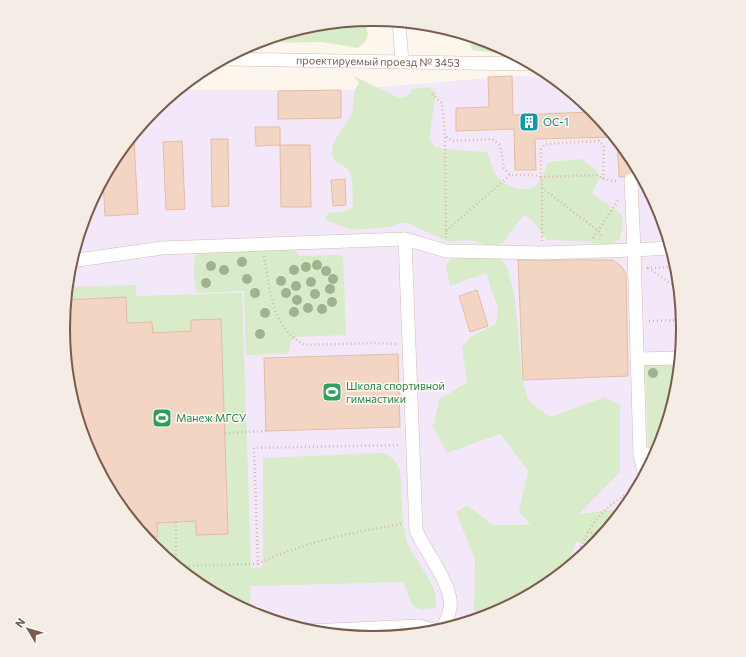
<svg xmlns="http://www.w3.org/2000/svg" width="746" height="657" viewBox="0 0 746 657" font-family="Commissioner,sans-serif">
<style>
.education{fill:#f3e8fa}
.green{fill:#d8ecc9}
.building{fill:#f3d5c3;stroke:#e6bba3}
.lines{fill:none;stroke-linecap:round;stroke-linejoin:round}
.minor-casing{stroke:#d1beb0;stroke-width:14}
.path{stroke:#d9b8a5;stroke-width:2.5;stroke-dasharray:1 3;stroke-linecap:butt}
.minor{stroke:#fff;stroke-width:13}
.tree{fill:#a0b28e}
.labels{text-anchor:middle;stroke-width:3;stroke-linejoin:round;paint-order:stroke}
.street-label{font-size:11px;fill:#7a5c4d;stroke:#fffaf3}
.culture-label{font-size:11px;fill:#0d838f;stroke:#fffaf3;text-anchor:start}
.leisure-label{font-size:11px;fill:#27864d;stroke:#fffaf3;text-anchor:start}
.rim{fill:none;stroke:#7a5c4d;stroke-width:2}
</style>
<rect width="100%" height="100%" fill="#fdf6ec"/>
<polygon class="education" points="512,76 552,77 592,110 630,157 659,210 677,268 682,329 677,389 659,447 630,501 592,548 545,586 491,615 433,632 373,638 312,632 254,614 201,586 154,547 116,500 64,328 69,268 87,210 116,156 154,109 178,90 341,90"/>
<g class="green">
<polygon points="364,20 368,34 365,42 358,48 322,42 253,43 313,25"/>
<polygon points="475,38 492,43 515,55 472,50 469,40"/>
<path d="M354 76 399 98 408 96 412 89 430 87 436 93 429 139 435 147 443 149 487 152C490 159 492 168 496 175 503 186 523 194 535 186 542 181 545 169 548 162L582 159 596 170 600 177 592 193 621 214 623 222 620 239 613 244 604 245 583 241 547 240C539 231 534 220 525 215L512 229 508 237 501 244 493 246 467 240 449 242 407 223H399L390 227 353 230 325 220 328 213 345 211 353 207C352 197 354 182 350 173 347 164 336 166 333 157 328 143 346 126 351 115 356 103 350 96 359 83Z"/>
<path d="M291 246 300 256 343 255 346 335 296 337 291 341 288 354 246 355 244 291 196 293C195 280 190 261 199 251Z"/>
<polygon points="494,252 507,267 515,298 522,378 528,400 550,417 605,397 620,405 620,472 579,514 617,509 618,515 592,547 577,541 564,570 545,586 498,611 474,611 475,560 456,512 467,505 493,525 530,525 519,511 528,471 500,434 447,453 433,427 439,400 467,382 462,347 470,337 496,324 498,309 486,273 450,286 446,265 454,256"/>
<path d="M136 285V296L242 293 251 568 263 567V458L380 453C391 455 396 460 400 471 402 491 401 519 406 538 413 563 439 581 436 607 410 615 411 602 404 582L251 586C250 594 252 604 245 610 231 602 213 595 200 585 115 522 67 435 64 329 63 315 66 301 68 287Z"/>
<polygon points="679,361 677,389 659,447 648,449 645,362"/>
</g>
<g class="building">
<polygon points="512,76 513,115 593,112 614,137 535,139 536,170 515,170 514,129 456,131 456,108 489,107 488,77"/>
<polygon points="341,90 341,118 278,119 278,91"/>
<polygon points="255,127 280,127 280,145 256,146"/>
<polygon points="211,139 228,139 229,206 212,207"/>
<polygon points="134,140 138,214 105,216 103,180 116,156 129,141"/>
<polygon points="182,141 185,209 166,210 163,142"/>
<polygon points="617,141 630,157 641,176 619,177"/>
<polygon points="280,145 310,145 311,207 281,207"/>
<polygon points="345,179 346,205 333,206 331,180"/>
<polygon points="518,260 613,260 621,266 626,274 628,376 523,380"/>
<polygon points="477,290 488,326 470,332 459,296"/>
<polygon points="126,297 127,323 152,322 153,333 191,331 191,320 221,319 228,534 196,535 196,521 176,522 157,523 158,537 146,537 116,500 87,447 69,389 64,328 66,300"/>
<polygon points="398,354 400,427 266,431 264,358"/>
</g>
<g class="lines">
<g class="minor-casing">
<g id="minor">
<polyline points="399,22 402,62"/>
<path id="s1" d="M225 59 532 64"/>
<polyline points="631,180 634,250 670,248"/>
<path d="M405 239 416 530C425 552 454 586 450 608 449 615 445 623 443 629"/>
<polyline points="71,261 162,248 405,239 446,251 542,253 634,250 640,454 655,454"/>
<polyline points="637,359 680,358"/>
<polyline points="640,454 643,468 646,472"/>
<polyline points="308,631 419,626 437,631"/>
</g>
</g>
<g class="path">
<polyline points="432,94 442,103 445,136 452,141 492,139 500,145 504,169 510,175 534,175 541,177 542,188 600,232 601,239"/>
<polyline points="445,137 446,238"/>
<path d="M603 179 604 146 599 141 545 144 541 149V177L597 175C605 180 609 181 618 181"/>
<polyline points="446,231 510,175"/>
<polyline points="593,238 619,199"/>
<polyline points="542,241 542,188"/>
<path d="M264 256C270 289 271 328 305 345L376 343 396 344"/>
<polyline points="647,268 676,267"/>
<polyline points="648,268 679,289"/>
<polyline points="649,321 682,320"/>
<polyline points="225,433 266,431"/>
<polyline points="176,522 176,566"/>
<polyline points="587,532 602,535"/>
<path d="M574 562C590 524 600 508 637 488"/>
<path d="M258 564C303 542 353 532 403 524"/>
<polyline points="177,566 258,564 254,448 401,445"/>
</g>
<use href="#minor" class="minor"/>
</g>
<g class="tree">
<circle cx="242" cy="262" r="5"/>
<circle cx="317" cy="265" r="5"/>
<circle cx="211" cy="266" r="5"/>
<circle cx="306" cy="267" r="5"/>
<circle cx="224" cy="270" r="5"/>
<circle cx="294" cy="270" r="5"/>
<circle cx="326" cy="271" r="5"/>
<circle cx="247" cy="279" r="5"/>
<circle cx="333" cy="279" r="5"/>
<circle cx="281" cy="281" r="5"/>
<circle cx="311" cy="282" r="5"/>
<circle cx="206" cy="283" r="5"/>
<circle cx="296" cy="286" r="5"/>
<circle cx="330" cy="289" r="5"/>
<circle cx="255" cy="293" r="5"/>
<circle cx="286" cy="293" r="5"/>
<circle cx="315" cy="294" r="5"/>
<circle cx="297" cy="300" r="5"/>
<circle cx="332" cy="302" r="5"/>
<circle cx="308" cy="308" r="5"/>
<circle cx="322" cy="309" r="5"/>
<circle cx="294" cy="312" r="5"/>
<circle cx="265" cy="313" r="5"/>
<circle cx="260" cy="334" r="5"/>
<circle cx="653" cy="373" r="5"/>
</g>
<defs>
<g id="building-square" transform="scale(1)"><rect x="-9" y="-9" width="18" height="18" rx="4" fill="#0f9aa8" stroke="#fffaf3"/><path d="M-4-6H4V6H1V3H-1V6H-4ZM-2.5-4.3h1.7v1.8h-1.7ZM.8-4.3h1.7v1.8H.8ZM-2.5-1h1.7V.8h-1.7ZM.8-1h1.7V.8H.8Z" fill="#fff"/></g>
<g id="stadium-square" transform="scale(1)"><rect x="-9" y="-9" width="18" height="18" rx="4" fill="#2e9e5b" stroke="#fffaf3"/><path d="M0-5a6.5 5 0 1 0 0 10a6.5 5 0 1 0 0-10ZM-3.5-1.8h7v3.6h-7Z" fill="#fff"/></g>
</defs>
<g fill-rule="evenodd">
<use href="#building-square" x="529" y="122"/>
<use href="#stadium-square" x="332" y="392"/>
<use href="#stadium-square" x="162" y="418"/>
</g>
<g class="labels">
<g class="street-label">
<text dy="4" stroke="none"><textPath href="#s1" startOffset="153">проектируемый проезд № 3453</textPath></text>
</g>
<g class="culture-label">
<text x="543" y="126">ОС-1</text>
</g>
<g class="leisure-label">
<text x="346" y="390">Школа спортивной<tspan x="346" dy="13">гимнастики</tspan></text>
<text x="176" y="422">Манеж МГСУ</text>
</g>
</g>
<path d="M0 0H746V657H0ZM372 26H374A302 302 0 0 1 676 328V329A302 302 0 0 1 374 631H372A302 302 0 0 1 70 329V328A302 302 0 0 1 372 26Z" fill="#f4ede6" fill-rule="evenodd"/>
<path class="rim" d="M372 26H374A302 302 0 0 1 676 328V329A302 302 0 0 1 374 631H372A302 302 0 0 1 70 329V328A302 302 0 0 1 372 26Z"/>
<g transform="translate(28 629) rotate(308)" stroke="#fffaf3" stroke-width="3" paint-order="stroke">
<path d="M0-3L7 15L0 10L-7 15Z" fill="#7a5c4d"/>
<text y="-6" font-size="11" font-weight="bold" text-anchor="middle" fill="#7a5c4d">N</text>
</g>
</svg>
